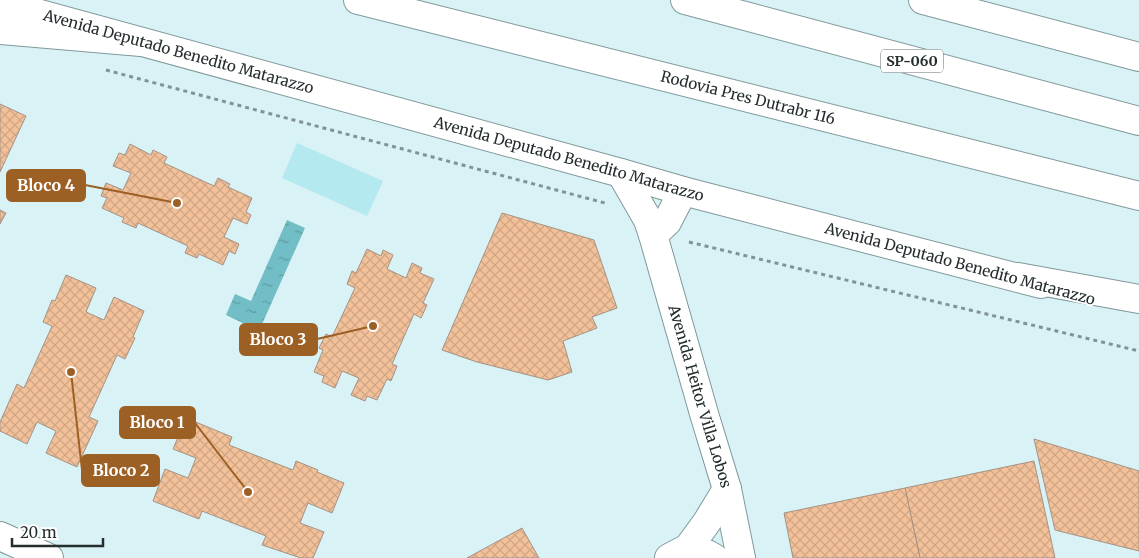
<svg xmlns="http://www.w3.org/2000/svg" width="1139" height="558" viewBox="0 0 1139 558" font-family="Merriweather,serif">
<style>
.green{fill:#b4e9ef}
.water{fill:url(#water-ripples)}
.building{fill:url(#building-cross-hatch);stroke:#a39386}
.lines{fill:none;stroke-linecap:round;stroke-linejoin:round}
.street-casing{stroke:#81999b;stroke-width:30}
.secondary-casing{stroke:#81999b;stroke-width:30}
.primary-casing{stroke:#81999b;stroke-width:30}
.highway-casing{stroke:#81999b;stroke-width:30}
.path{stroke:#829395;stroke-width:3;stroke-dasharray:4 4;stroke-linecap:butt}
.street{stroke:#fff;stroke-width:28}
.secondary{stroke:#fff;stroke-width:28}
.primary{stroke:#fff;stroke-width:28}
.highway{stroke:#fff;stroke-width:28}
.labels{text-anchor:middle;stroke-width:4;stroke-linejoin:round;paint-order:stroke}
.shield{fill:#fff;stroke:#666d6d;stroke-width:1}
.shield-label{font-size:14px;font-weight:bold;fill:#252e2f}
.street-label{font-size:15px;fill:#252e2f;stroke:#fff}
.leader{fill:none;stroke:#9c5f24;stroke-width:2}
.callout-dot{fill:#9c5f24;stroke:#fff;stroke-width:2}
.callout{fill:#9c5f24;stroke:#9c5f24;stroke-width:2}
.callout-label{font-size:16px;text-anchor:middle;font-weight:bold;fill:#fff}
</style>
<defs>
<pattern id="water-ripples" width="26" height="14" patternUnits="userSpaceOnUse" patternTransform="scale(1.25)"><rect width="26" height="14" fill="#71bec6"/><path d="M2 4q2-2 4 0t4 0M15 11q2-2 4 0t4 0" fill="none" stroke="#5d9ba1"/></pattern>
<pattern id="building-cross-hatch" width="8" height="8" patternUnits="userSpaceOnUse" patternTransform="scale(1.25)"><rect width="8" height="8" fill="#f3c199"/><path d="M0 0l8 8M0 8l8-8" fill="none" stroke="#d0a684"/></pattern>
</defs>
<rect width="100%" height="100%" fill="#d9f2f5"/>
<polygon class="green" points="297,143 383,181 367,216 282,178"/>
<polygon class="water" points="287,220 305,228 259,331 226,315 235,294 251,301"/>
<g class="building">
<polygon points="0,104 26,116 0,172"/>
<polygon points="130,144 151,155 153,150 167,157 164,163 214,186 218,178 230,184 228,187 252,198 246,212 251,215 247,224 233,218 224,237 239,244 235,254 229,251 223,265 199,254 197,258 185,253 188,246 138,223 136,228 122,222 124,218 102,208 107,198 101,196 106,183 123,190 131,173 113,166 119,153 125,155"/>
<polygon points="0,210 6,213 0,224"/>
<polygon points="502,213 594,240 617,308 592,317 597,328 563,341 572,372 548,380 477,362 442,350"/>
<polygon points="367,249 381,256 383,250 393,255 387,269 406,278 412,263 422,268 420,273 434,279 423,303 427,305 421,318 414,314 392,364 397,366 391,381 387,379 377,400 367,396 365,401 351,395 359,378 342,371 335,388 322,382 324,376 314,372 323,350 319,348 326,334 332,337 355,288 347,284 352,271 356,273"/>
<polygon points="66,275 96,288 86,312 104,320 114,297 144,311 133,337 135,338 125,359 117,355 89,417 98,421 77,467 46,453 56,431 37,422 27,444 0,431 0,422 17,384 24,388 52,326 43,322 52,300 55,301"/>
<polygon points="186,418 232,437 229,445 293,470 296,461 318,470 317,472 344,483 332,513 308,503 300,523 324,532 313,558 301,558 262,545 266,536 202,511 199,519 153,501 165,469 188,478 196,458 173,449"/>
<polygon points="1034,439 1139,471 1139,551 1055,530"/>
<polygon points="1034,461 1055,558 920,558 905,488"/>
<polygon points="905,488 920,558 793,558 784,513"/>
<polygon points="522,528 539,558 467,558"/>
</g>
<g class="lines">
<g class="street-casing">
<g id="street">
<polyline points="0,536 49,558"/>
<polyline points="688,548 707,554 714,558"/>
<polyline points="669,558 688,548 707,522 727,489"/>
</g>
</g>
<g class="secondary-casing">
<g id="secondary">
<path id="s1" d="M0 3 621 173 683 191 1041 284"/>
<path id="s2" d="M621 173 648 220 653 235 705 417 727 489 741 558"/>
<polyline points="653,235 667,222 683,191"/>
</g>
</g>
<g class="primary-casing">
<g id="primary">
<path id="s3" d="M358 0 1139 196"/>
<polyline points="0,30 141,42"/>
<polyline points="1018,277 1139,299"/>
</g>
</g>
<g class="highway-casing">
<g id="highway">
<polyline points="685,0 1139,121"/>
<polyline points="923,0 1139,57"/>
</g>
</g>
<g class="path">
<polyline points="106,70 605,203"/>
<polyline points="689,242 1139,351"/>
</g>
<use href="#street" class="street"/>
<use href="#secondary" class="secondary"/>
<use href="#primary" class="primary"/>
<use href="#highway" class="highway"/>
</g>
<g class="labels">
<rect class="shield" x="881" y="49.5" width="62" height="23" rx="4"/>
<g class="shield-label">
<text x="912" y="66">SP-060</text>
</g>
<g class="street-label">
<text dy="5" stroke="none"><textPath href="#s1" startOffset="185">Avenida Deputado Benedito Matarazzo</textPath></text>
<text dy="5" stroke="none"><textPath href="#s3" startOffset="402">Rodovia Pres Dutrabr 116</textPath></text>
<text dy="5" stroke="none"><textPath href="#s1" startOffset="590">Avenida Deputado Benedito Matarazzo</textPath></text>
<text transform="translate(960 264) rotate(15)" y="5">Avenida Deputado Benedito Matarazzo</text>
<text dy="5" stroke="none"><textPath href="#s2" startOffset="238">Avenida Heitor Villa Lobos</textPath></text>
</g>
</g>
<path class="leader" d="M177 203L85 185M373 326L317 339M248 492L195 423M71 372L82 470"/>
<g class="callout-dot">
<circle cx="177" cy="203" r="5"/>
<circle cx="373" cy="326" r="5"/>
<circle cx="248" cy="492" r="5"/>
<circle cx="71" cy="372" r="5"/>
</g>
<g class="callout">
<rect x="7" y="170" width="78" height="31" rx="5"/>
<rect x="240" y="324" width="77" height="31" rx="5"/>
<rect x="120" y="407" width="75" height="31" rx="5"/>
<rect x="82" y="455" width="77" height="31" rx="5"/>
</g>
<g class="callout-label">
<text x="46" y="191">Bloco 4</text>
<text x="278" y="345">Bloco 3</text>
<text x="157" y="428">Bloco 1</text>
<text x="121" y="476">Bloco 2</text>
</g>
<path d="M12 538v8h91v-8" fill="none" stroke="#252e2f" stroke-width="2.5"/>
<text x="20" y="538" font-size="15" fill="#252e2f" stroke="#ffffff" stroke-width="4" paint-order="stroke">20 m</text>
</svg>
